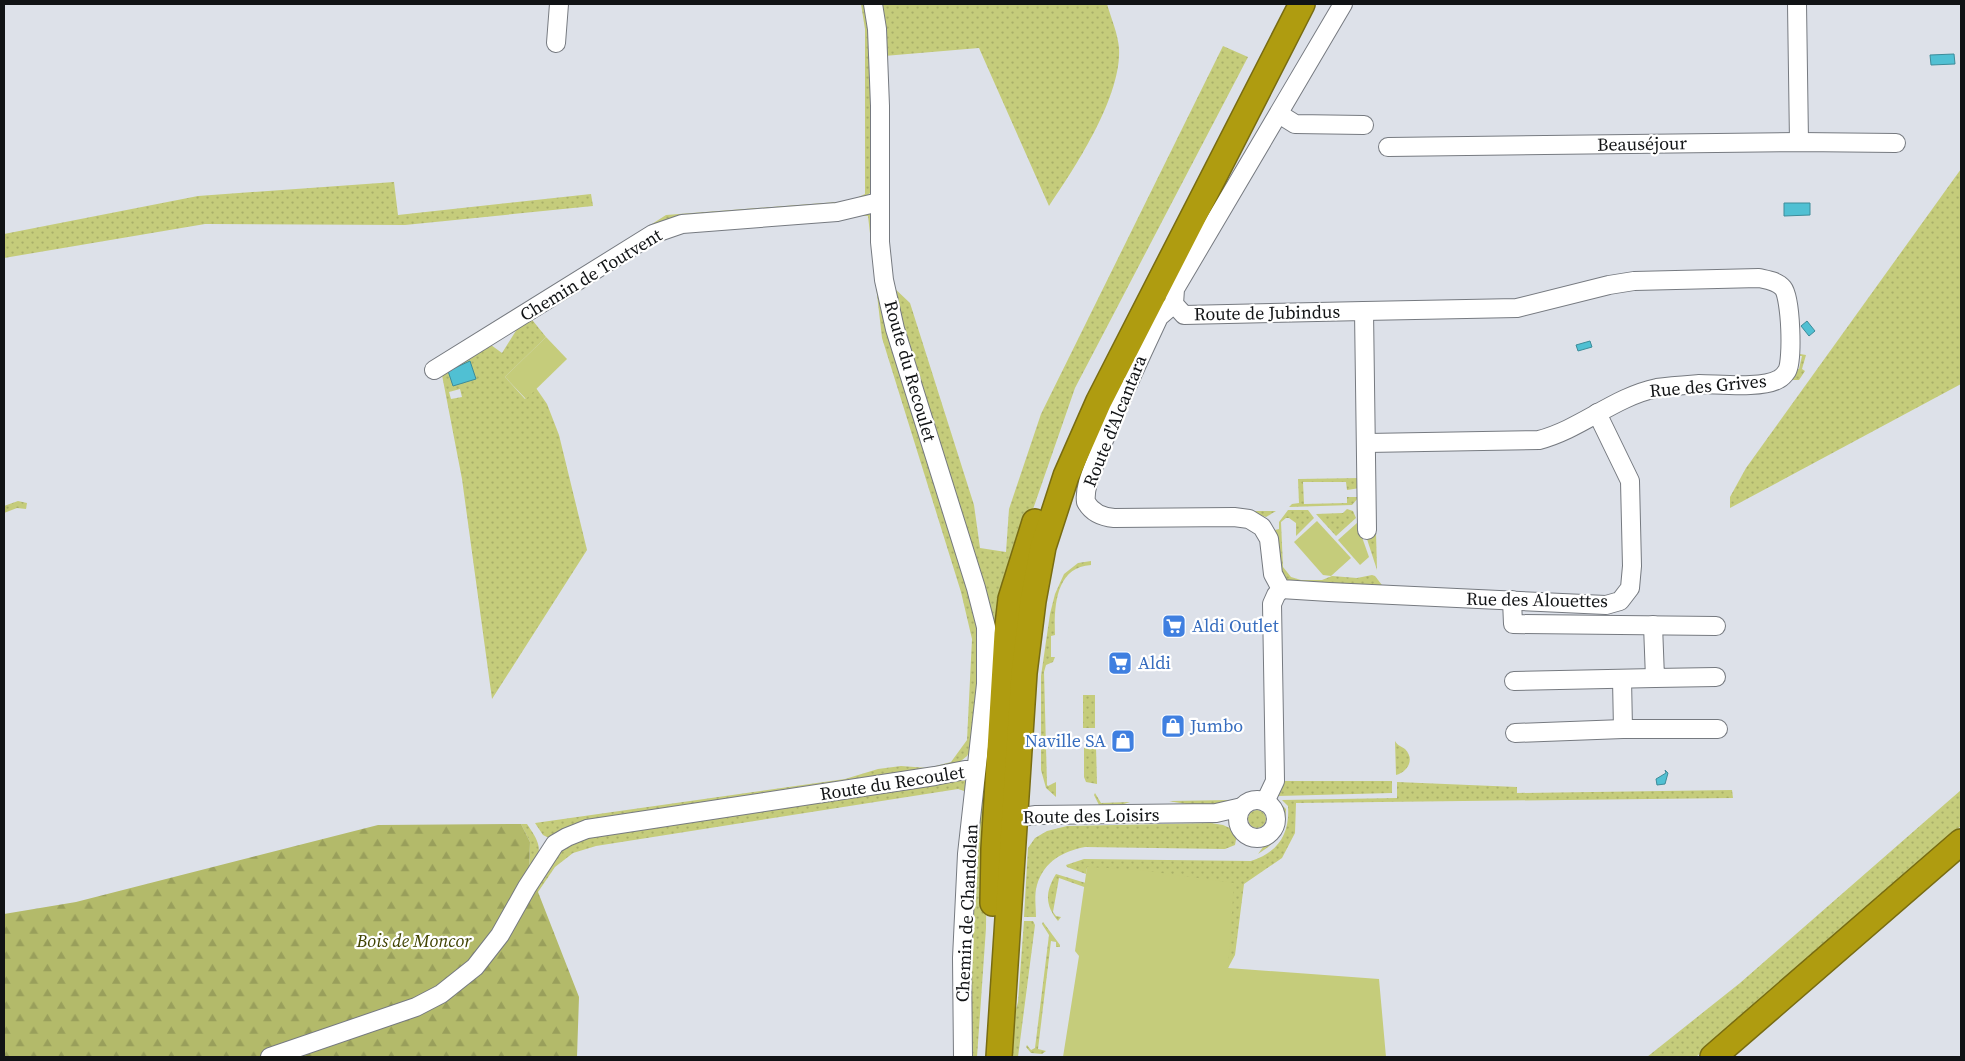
<svg xmlns="http://www.w3.org/2000/svg" width="1965" height="1061" viewBox="0 0 1965 1061" font-family="'Source Serif 4',serif">
<style>
.green{fill:url(#green-dots);fill-rule:evenodd}
.forest{fill:url(#forest-firs)}
.pitch{fill:#c5cc7b}
.water{fill:#50c0d3;stroke:#3d8c9a}
.lines{fill:none;stroke-linecap:round;stroke-linejoin:round}
.minor-casing{stroke:#767a80;stroke-width:20}
.highway-casing{stroke:#786c12;stroke-width:28}
.minor{stroke:#fff;stroke-width:18}
.highway{stroke:#af9c10;stroke-width:25}
.labels{text-anchor:middle;stroke-width:4.5;stroke-linejoin:round;paint-order:stroke}
.street-label{font-size:18px;fill:#111315;stroke:#fff}
.shop-label{font-size:18px;fill:#366cbe;stroke:#fff;text-anchor:start}
.park-label{font-size:18px;font-style:italic;fill:#404302;stroke:#fff}
</style>
<defs>
<pattern id="green-dots" width="8" height="8" patternUnits="userSpaceOnUse" patternTransform="scale(1.25)"><rect width="8" height="8" fill="#c5cc7b"/><path d="M2 2h.1M6 6h.1" fill="none" stroke="#a8ae69" stroke-width="1.8" stroke-linecap="round"/></pattern>
<pattern id="forest-firs" width="22" height="20" patternUnits="userSpaceOnUse" patternTransform="scale(1.25)"><rect width="22" height="20" fill="#b3ba6a"/><path d="M5 1l3.5 6h-7zM16 11l3.5 6h-7z" fill="#999f5b"/></pattern>
</defs>
<rect width="100%" height="100%" fill="#dde1e9"/>
<g class="green">
<polygon points="861,4 869,4 874,187 870,193 857,204 682,221 613,249 666,215 850,201 865,194 865,29"/>
<path d="M879 4H1107C1111 18 1118 34 1119 48 1122 96 1075 168 1049 206L979 48 884 56Z"/>
<polygon points="1223,46 1248,57 1075,388 1004,593 987,820 986,928 977,1057 966,1057 965,958 990,626 891,285 910,303 974,505 980,548 1006,552 1009,509 1041,414"/>
<polygon points="1961,169 1961,384 1730,508 1730,497 1746,468"/>
<polygon points="394,182 398,215 591,194 593,206 405,225 205,224 4,258 4,234 198,196"/>
<polygon points="871,210 980,628 981,684 974,743 967,756 956,765 549,838 543,835 535,823 845,779 878,769 901,766 928,768 951,762 967,740 972,639 961,592 882,338 868,216 836,214"/>
<path d="M529 316 546 337 505 377 525 399 536 388 547 404 559 435 587 550 492 699 462 479 442 375 445 371 491 345 502 353 522 321ZM460 389 462 397 451 399 449 392Z"/>
<polygon points="1794,353 1806,355 1802,369 1805,371 1799,380 1785,380 1791,369 1799,369 1802,356 1794,356"/>
<polygon points="1360,478 1360,488 1347,490 1346,482 1303,482 1304,504 1347,503 1347,497 1359,497 1352,505 1289,507 1292,504 1299,503 1298,479"/>
<polygon points="18,501 27,503 26,509 17,508 4,513 4,506"/>
<polygon points="1347,509 1353,511 1356,518 1336,536 1316,514 1343,513"/>
<path d="M1288 510H1308L1314 518 1296 536V523L1289 518H1286L1281 522 1283 567 1291 577 1301 580H1322L1332 576 1357 578 1372 575 1375 576 1385 589 1288 581C1274 568 1279 547 1275 530L1279 529V522Z"/>
<polygon points="1249,511 1276,511 1266,517"/>
<polygon points="1365,533 1376,533 1377,570"/>
<path d="M1091 561V565C1055 567 1054 608 1055 635L1051 636V657H1055L1053 662 1046 665 1044 672 1047 785 1048 786 1056 782V797L1046 788 1041 770V676L1050 614 1055 594 1064 574 1078 563Z"/>
<rect x="1083" y="695" width="12" height="33"/>
<path d="M1395 741C1398 746 1401 746 1405 749 1415 759 1408 772 1396 775Z"/>
<polygon points="1084,747 1096,747 1097,784 1086,782 1084,777"/>
<path d="M961 779 966 781 970 786 967 792 958 789 596 846 573 853 555 867 538 892 537 879C555 853 561 844 593 835Z"/>
<polygon points="1279,781 1392,781 1392,793 1278,796 1274,793"/>
<path d="M1397 782 1517 787V793L1732 790 1733 798 1296 803 1295 833 1282 858 1244 884 1235 955 1228 968 1087 868 1086 874 1067 867 1066 865 1084 859 1251 861C1279 852 1290 833 1288 806L1282 800 1397 798Z"/>
<polygon points="1961,790 1961,826 1696,1057 1647,1057 1740,983"/>
<polygon points="1095,793 1101,803 1130,802 1115,807 1099,805 1094,795"/>
<path d="M1274 799 1277 800 1286 809C1285 833 1278 841 1258 854L1266 843 1276 836 1283 822 1282 814Z"/>
<path d="M1231 800C1218 810 1185 804 1169 801Z"/>
<circle cx="1257" cy="819" r="9"/>
<path d="M1211 823 1223 825 1232 829 1237 834 1235 845 1225 849 1085 847C1064 851 1044 861 1037 885 1034 894 1036 907 1036 917H1024L1028 848 1035 838 1047 831 1067 826Z"/>
<path d="M521 824H527C542 846 543 851 529 874L530 842Z"/>
<path d="M1056 874 1089 884 1087 888 1059 878 1053 912 1056 916 1061 917 1058 921C1045 905 1045 892 1056 874Z"/>
<polygon points="1024,921 1033,921 1035,925 1018,1057 1005,1057 1006,1044 1018,1002"/>
<polygon points="1043,922 1060,945 1060,947 1056,947 1056,942 1051,941 1038,1049 1046,1051 1042,1054 1031,1053 1026,1047 1027,1045 1031,1050 1035,1048 1049,935 1042,924"/>
</g>
<polygon class="forest" points="521,824 530,842 529,874 537,879 538,892 579,997 577,1057 4,1057 4,914 76,902 378,825"/>
<g class="pitch">
<polygon points="546,337 567,359 526,399 505,377"/>
<polygon points="1317,521 1351,558 1331,576 1323,575 1294,542"/>
<polygon points="1357,523 1369,557 1360,565 1338,540"/>
<polygon points="1087,867 1140,870 1234,883 1228,968 1379,979 1386,1057 1063,1057 1079,956 1075,951"/>
</g>
<g class="water">
<polygon points="1954,54 1955,64 1931,65 1930,55"/>
<polygon points="1784,203 1810,203 1810,215 1784,216"/>
<polygon points="1807,321 1815,331 1809,336 1801,326"/>
<polygon points="1590,341 1592,347 1578,351 1576,345"/>
<polygon points="470,361 476,379 453,386 448,371"/>
<polygon points="1665,770 1668,773 1665,784 1657,785 1656,779 1666,773"/>
</g>
<g class="lines">
<g class="minor-casing">
<g id="minor">
<polyline points="873,4 877,29 880,106 880,242 884,280 895,329 976,588 986,627 986,684 967,854 962,958 963,1057"/>
<polyline points="1343,4 1175,289 1174,304 1184,315 1364,311 1367,530"/>
<polyline points="1797,4 1799,142"/>
<polyline points="556,43 559,4"/>
<polyline points="1279,114 1295,124 1364,125"/>
<polyline points="1388,147 1799,142 1896,143"/>
<path d="M1174 304 1159 317C1137 364 1115 410 1097 458 1092 471 1084 488 1086 502 1092 513 1103 517 1114 518L1234 517 1249 519 1262 527 1269 539 1273 574 1281 589 1329 592 1606 605 1620 601 1630 588 1632 566 1630 481 1597 413"/>
<path d="M1364 311 1517 308 1609 285 1634 281 1759 278C1768 280 1777 281 1783 288 1791 298 1793 360 1787 371 1785 374 1781 378 1779 379 1762 389 1719 384 1699 384 1686 385 1671 386 1657 388 1614 397 1581 429 1539 440L1367 443"/>
<polyline points="434,370 653,234 682,224 837,212 879,202"/>
<polyline points="1512,600 1513,624 1716,626"/>
<polyline points="1653,625 1655,678 1716,677"/>
<polyline points="1622,679 1623,729 1718,729"/>
<polyline points="1514,681 1655,678"/>
<polyline points="1515,733 1623,729"/>
<circle cx="1257" cy="819" r="19"/>
<polyline points="1265,802 1275,781 1272,604 1276,595 1281,589"/>
<polyline points="1014,818 1036,815 1216,813 1242,807"/>
<polyline points="270,1057 416,1007 441,994 475,967 500,935 527,887 555,844 567,837 587,829 935,776 965,770 976,770"/>
</g>
</g>
<g class="highway-casing">
<g id="highway">
<polyline points="993,903 994,849 1007,634 1011,599 1035,522"/>
<polyline points="999,1057 1024,673 1033,601 1043,547 1066,476 1099,401 1302,4"/>
<polyline points="1713,1057 1961,842"/>
</g>
</g>
<use href="#minor" class="minor"/>
<use href="#highway" class="highway"/>
</g>
<defs>
<g id="supermarket-square" transform="scale(1.25)"><rect x="-9" y="-9" width="18" height="18" rx="4" fill="#3f7fe0" stroke="#fff"/><path d="M-6-5.5h2.5l.6 2H6L4.5 2H-2.5L-4.4-4H-6ZM-1.5 3.2a1.3 1.3 0 1 0 .1 0ZM3 3.2a1.3 1.3 0 1 0 .1 0Z" fill="#fff"/></g>
<g id="shop-square" transform="scale(1.25)"><rect x="-9" y="-9" width="18" height="18" rx="4" fill="#3f7fe0" stroke="#fff"/><path d="M-5-2.5h2.3a2.7 3.5 0 0 1 5.4 0H5L5.5 6h-11ZM-1.5-2.5h3a1.5 2.3 0 0 0-3 0Z" fill="#fff"/></g>
</defs>
<g fill-rule="evenodd">
<use href="#supermarket-square" x="1174" y="626"/>
<use href="#supermarket-square" x="1120" y="663"/>
<use href="#shop-square" x="1173" y="726"/>
<use href="#shop-square" x="1123" y="741"/>
</g>
<g class="labels">
<g class="street-label">
<text transform="translate(1642 144) rotate(-1)" y="6">Beauséjour</text>
<text transform="translate(591 275) rotate(-31)" y="6">Chemin de Toutvent</text>
<text transform="translate(1267 313) rotate(-1)" y="6">Route de Jubindus</text>
<text transform="translate(910 371) rotate(74)" y="6">Route du Recoulet</text>
<text transform="translate(1708 386) rotate(-5)" y="6">Rue des Grives</text>
<text transform="translate(1115 421) rotate(-68)" y="6">Route d'Alcantara</text>
<text transform="translate(1537 600) rotate(1)" y="6">Rue des Alouettes</text>
<text transform="translate(892 783) rotate(-9)" y="6">Route du Recoulet</text>
<text transform="translate(1091 816) rotate(-1)" y="6">Route des Loisirs</text>
<text transform="translate(967 913) rotate(-87)" y="6">Chemin de Chandolan</text>
</g>
<g class="shop-label">
<text x="1192" y="632">Aldi Outlet</text>
<text x="1138" y="669">Aldi</text>
<text x="1190" y="732">Jumbo</text>
<text x="1106" y="747" text-anchor="end">Naville SA</text>
</g>
<g class="park-label">
<text x="414" y="947">Bois de Moncor</text>
</g>
</g>
<rect width="1965" height="1061" fill="none" stroke="#111315" stroke-width="10"/>
</svg>
